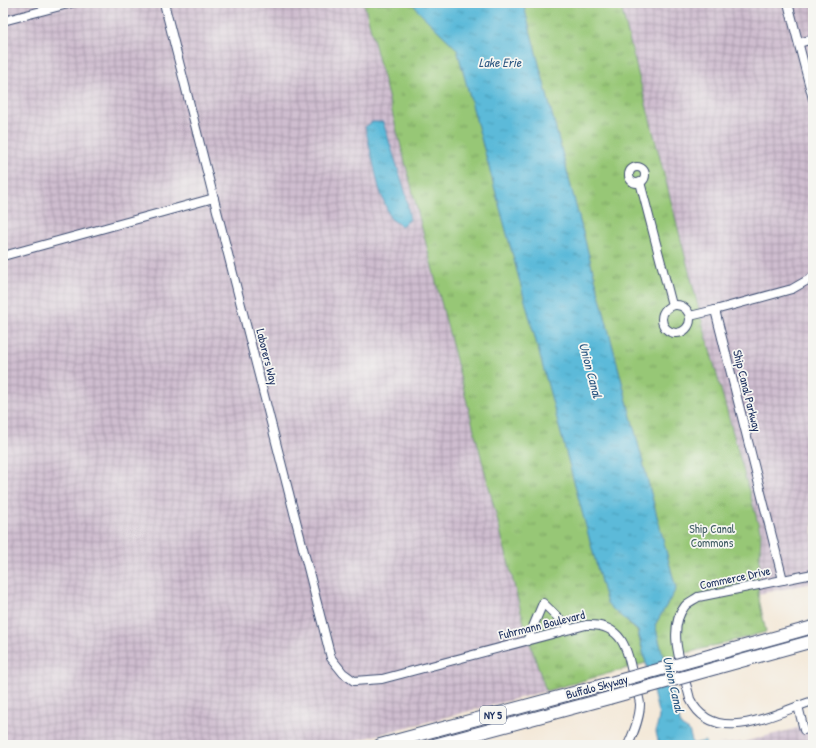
<svg xmlns="http://www.w3.org/2000/svg" width="816" height="748" viewBox="0 0 816 748" font-family="'Patrick Hand',sans-serif">
<style>
.industrial{fill:url(#industrial-grid)}
.park{fill:url(#park-tufts);stroke:#597b6a}
.water{fill:url(#water-ripples);stroke:#3b749c}
.lines{fill:none;stroke-linecap:round;stroke-linejoin:round}
.minor-casing{stroke:#3c4b70;stroke-width:10}
.highway-casing{stroke:#3c4b70;stroke-width:14}
.minor{stroke:#fff;stroke-width:8}
.highway{stroke:#fff;stroke-width:12}
.highway-bridge-casing{stroke:#3c4b70;stroke-width:14;stroke-linecap:butt}
.highway-bridge{stroke:#fff;stroke-width:12}
.labels{text-anchor:middle;stroke-width:3.5;stroke-linejoin:round;paint-order:stroke}
.shield{fill:#f6f6f2;stroke:#5d6b8a;stroke-width:1}
.shield-label{font-size:11px;font-weight:bold;fill:#1b2f5e}
.street-label{font-size:12px;fill:#1b2f5e;stroke:#f6f6f2}
.park-label{font-size:12px;fill:#405d65;stroke:#f6f6f2}
.water-label{font-size:13px;font-style:italic;fill:#2e5983;stroke:#f6f6f2}
</style>
<defs>
<pattern id="industrial-grid" width="8" height="8" patternUnits="userSpaceOnUse"><rect width="8" height="8" fill="#cfbdcf"/><path d="M0 4h8M4 0v8" fill="none" stroke="#a79aab"/></pattern>
<pattern id="park-tufts" width="24" height="20" patternUnits="userSpaceOnUse"><rect width="24" height="20" fill="#97c776"/><path d="M3 7l-1-3M5 7V3M7 7l1-3M15 17l-1-3M17 17v-4M19 17l1-3" fill="none" stroke="#7aa264"/></pattern>
<pattern id="water-ripples" width="26" height="14" patternUnits="userSpaceOnUse"><rect width="26" height="14" fill="#5bbad9"/><path d="M2 4q2-2 4 0t4 0M15 11q2-2 4 0t4 0" fill="none" stroke="#4a98b3"/></pattern>
</defs>
<rect width="100%" height="100%" fill="#f6f6f2"/>
<filter id="ink" filterUnits="userSpaceOnUse"><feTurbulence type="fractalNoise" baseFrequency=".025" numOctaves="2"/><feDisplacementMap in="SourceGraphic" scale="8" xChannelSelector="R" yChannelSelector="G"/><feConvolveMatrix kernelMatrix="1 2 1 2 8 2 1 2 1" color-interpolation-filters="sRGB"/></filter>
<filter id="wash" filterUnits="userSpaceOnUse"><feTurbulence type="fractalNoise" baseFrequency=".012" numOctaves="4" result="noise"/><feDisplacementMap in="SourceGraphic" scale="16" xChannelSelector="R" yChannelSelector="G"/><feGaussianBlur stdDeviation="0.9" result="paint"/><feColorMatrix in="noise" values="0 0 0 0 0 0 0 0 0 0 0 0 0 0 0 0 0 1.4 0 .05"/><feComposite in="paint" operator="in"/></filter>
<g filter="url(#wash)">
<rect width="100%" height="100%" fill="#f4e9d9"/>
<g class="industrial">
<polygon points="3,3 364,3 526,631 546,691 339,745 3,745"/>
<polygon points="620,3 813,3 813,583 758,594 761,533 700,314"/>
<polygon points="813,724 813,745 715,744 743,742"/>
</g>
<g class="park">
<polygon points="364,3 413,3 418,11 457,49 607,603 637,631 646,663 546,691 526,631"/>
<polygon points="523,3 620,3 700,314 761,534 758,594 766,632 664,659 655,625 676,589"/>
</g>
<g class="water">
<polygon points="413,3 523,3 676,589 655,625 681,726 689,731 693,744 705,741 706,745 659,745 656,732 659,716 638,631 607,604 457,49 418,11"/>
<polygon points="372,122 383,122 406,194 410,220 401,226 390,218 379,188 365,127"/>
</g>
</g>
<g filter="url(#ink)">
<g class="lines">
<g class="minor-casing">
<g id="minor">
<path d="M164 3 331 658 343 673 354 681 382 679 586 625C622 623 627 648 633 677 635 685 639 695 640 704 640 718 634 732 628 745"/>
<polyline points="788,3 813,99"/>
<polyline points="3,21 72,3"/>
<polyline points="799,43 813,39"/>
<circle cx="637" cy="175" r="8"/>
<polyline points="640,182 672,305"/>
<polyline points="3,256 214,198"/>
<circle cx="676" cy="319" r="14"/>
<polyline points="690,316 715,310"/>
<path d="M813 574 698 597C694 600 688 602 685 606 665 630 684 672 690 699 714 748 774 713 813 701"/>
<polyline points="783,580 715,310 792,289 813,277"/>
<polyline points="527,641 543,603 570,629"/>
<polyline points="798,706 804,730"/>
</g>
</g>
<g class="highway-casing">
<g id="highway">
<polyline points="712,655 813,627"/>
<polyline points="716,668 813,641"/>
<polyline points="380,745 607,684"/>
<polyline points="434,745 609,698"/>
</g>
</g>
<use href="#minor" class="minor"/>
<use href="#highway" class="highway"/>
<g class="highway-bridge-casing">
<g id="highway-bridge">
<polyline points="607,684 712,655"/>
<polyline points="609,698 716,668"/>
</g>
</g>
<use href="#highway-bridge" class="highway-bridge"/>
</g>
</g>
<g class="labels">
<rect class="shield" x="480" y="706" width="26" height="18" rx="3"/>
<g class="shield-label">
<text x="493" y="719">NY 5</text>
</g>
<g class="street-label">
<text transform="translate(267 357) rotate(76)" y="4">Laborers Way</text>
<text transform="translate(747 391) rotate(76)" y="4">Ship Canal Parkway</text>
<text transform="translate(735 578) rotate(-12)" y="4">Commerce Drive</text>
<text transform="translate(542 625) rotate(-14)" y="4">Fuhrmann Boulevard</text>
<text transform="translate(597 687) rotate(-15)" y="4">Buffalo Skyway</text>
</g>
<g class="park-label">
<text x="712" y="533">Ship Canal<tspan x="712" dy="14">Commons</tspan></text>
</g>
<g class="water-label">
<text x="500" y="67">Lake Erie</text>
<text transform="translate(591 370) rotate(75)" y="5">Union Canal</text>
<text transform="translate(674 684) rotate(77)" y="5">Union Canal</text>
</g>
</g>
<rect width="816" height="748" fill="none" stroke="#f6f6f2" stroke-width="16"/>
</svg>
